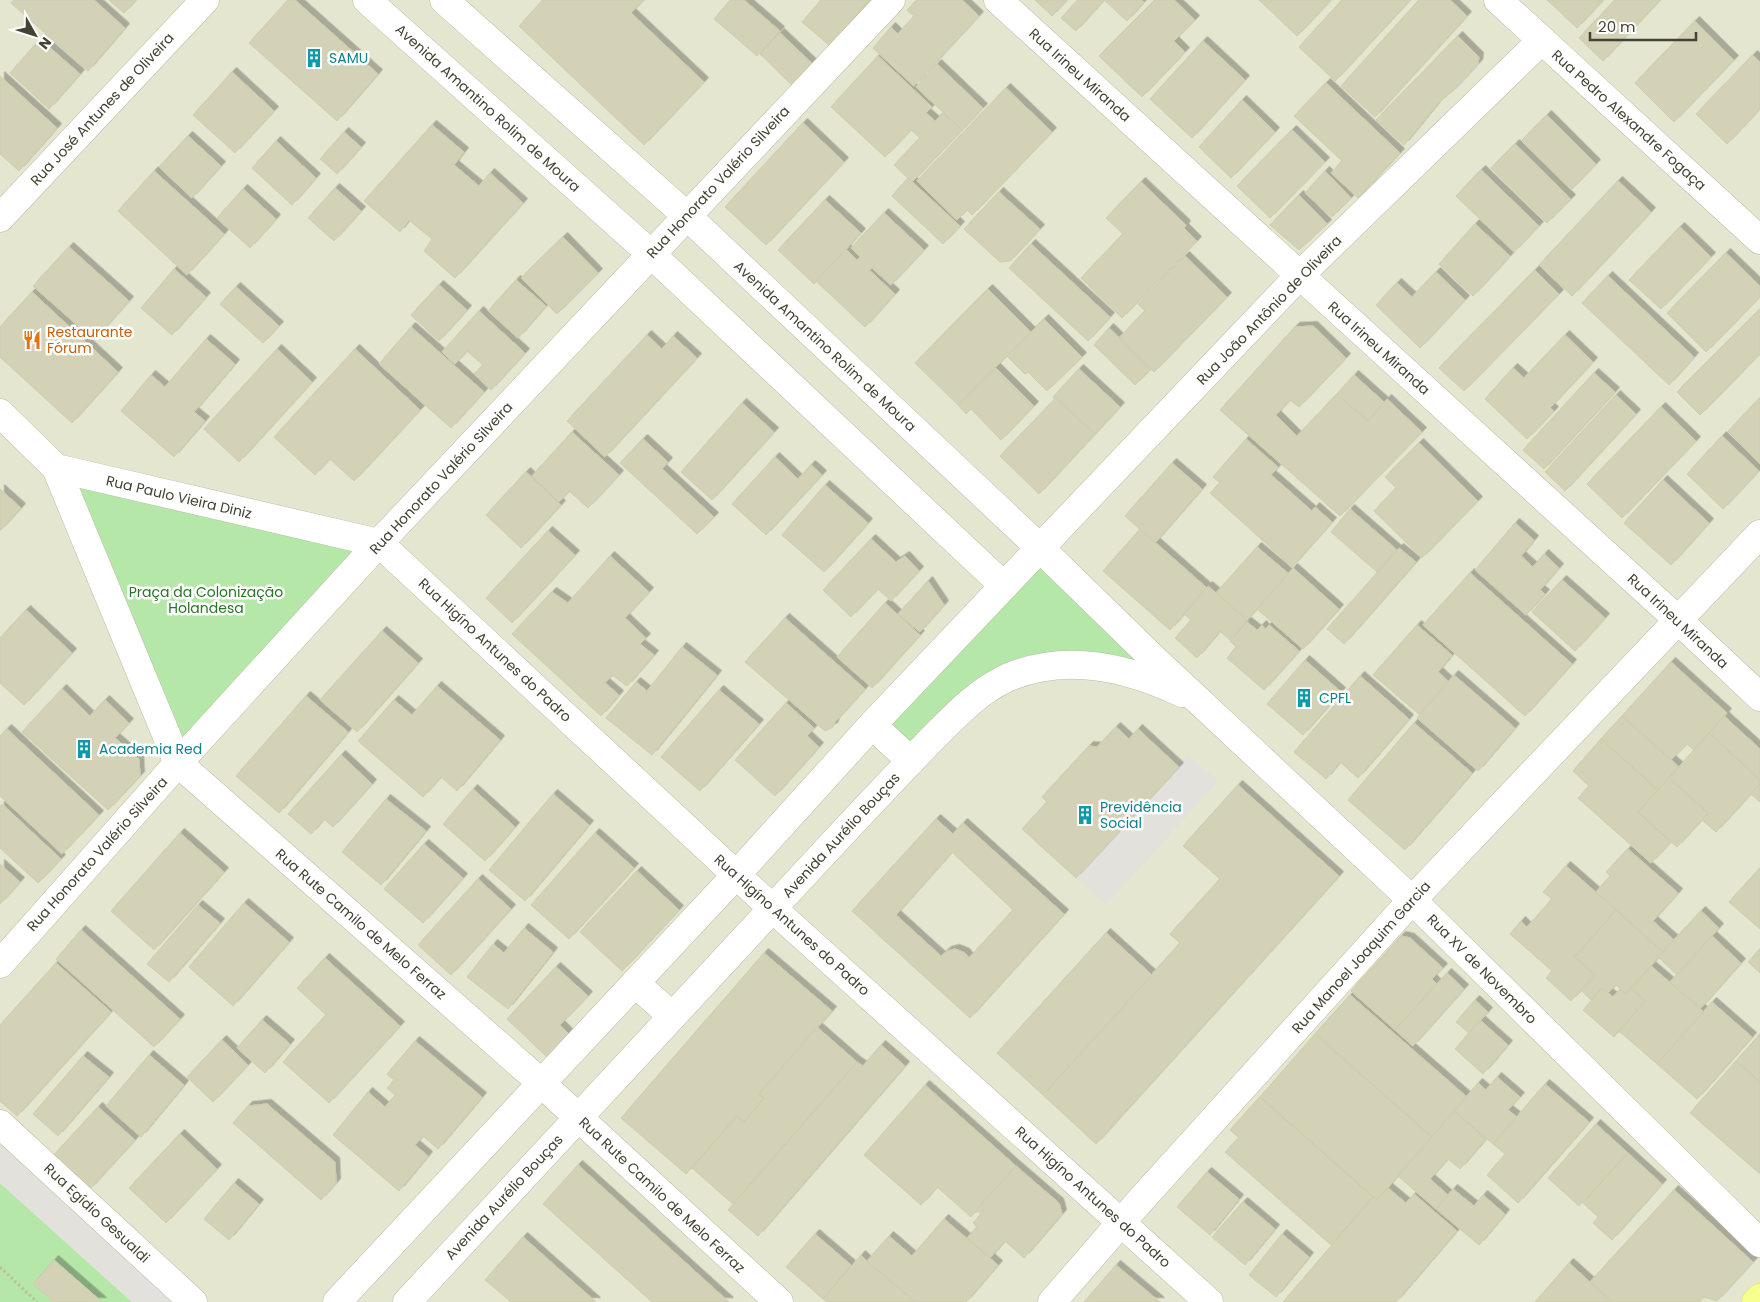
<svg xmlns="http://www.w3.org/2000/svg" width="1760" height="1302" viewBox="0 0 1760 1302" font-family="Poppins,sans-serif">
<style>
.residential{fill:#e5e6d0}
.green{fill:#b5e7a9}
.parking{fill:#e2e1db}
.building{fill:#d3d2b7;stroke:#cecdab;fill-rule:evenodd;filter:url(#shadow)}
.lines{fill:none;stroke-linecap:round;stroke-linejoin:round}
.minor-casing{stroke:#bcbca5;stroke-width:29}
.major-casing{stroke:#dde55d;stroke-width:29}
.path{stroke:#bfbf96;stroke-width:3;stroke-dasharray:2.5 2.5;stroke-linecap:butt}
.minor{stroke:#fff;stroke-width:28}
.major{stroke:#f7ff8e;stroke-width:28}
.labels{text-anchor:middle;stroke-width:5;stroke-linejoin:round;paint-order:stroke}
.culture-label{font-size:14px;fill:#0d838f;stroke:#fff;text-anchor:start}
.street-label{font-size:14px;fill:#434233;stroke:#fff}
.food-label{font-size:14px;fill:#c56008;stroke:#fff;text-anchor:start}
.park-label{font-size:14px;fill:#277526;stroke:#fff}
</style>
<defs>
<filter id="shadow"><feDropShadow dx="4.5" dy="-4.5" stdDeviation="0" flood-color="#0004"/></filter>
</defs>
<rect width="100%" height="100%" fill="#f1f1e2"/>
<polygon class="residential" points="0,0 1760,0 1760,1302 185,1302 0,1132"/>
<g class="green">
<polygon points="71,484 358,552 179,756"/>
<polygon points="1040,555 1174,683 1061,658 911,754 879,725"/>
<polygon points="0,1183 132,1302 0,1302"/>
</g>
<g class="parking">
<polygon points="1188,755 1218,781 1106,905 1076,878"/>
<polygon points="0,1132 185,1302 132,1302 0,1183"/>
</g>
<g class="building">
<polygon points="14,0 94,0 125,28 88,71 11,3"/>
<polygon points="109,0 136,0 124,13"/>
<polygon points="288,0 295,0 378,74 337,121 249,43"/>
<polygon points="543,0 644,0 631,13 704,82 644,145 519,26"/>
<polygon points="730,0 744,0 780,31 757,56 714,19"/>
<polygon points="821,0 869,0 830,46 802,22"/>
<polygon points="917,0 962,0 979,16 914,86 873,48 891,27 898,34 914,16 907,10"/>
<polygon points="1035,0 1067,0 1052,16"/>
<polygon points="1078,0 1142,0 1144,2 1127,21 1104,0 1076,31 1061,18"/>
<polygon points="1155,0 1174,0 1195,20 1174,41 1185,52 1142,97 1099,56"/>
<polygon points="1259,0 1331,0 1297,36"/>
<polygon points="1342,0 1410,0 1335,81 1299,47"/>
<polygon points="1419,0 1450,0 1467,16 1375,117 1341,86"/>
<polygon points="1547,0 1603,0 1577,28"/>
<polygon points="1615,0 1660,0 1603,61 1579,38"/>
<polygon points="1695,21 1734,60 1674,122 1635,83"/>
<polygon points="780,33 821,72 800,93 760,54"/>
<polygon points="1458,36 1479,57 1478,64 1453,91 1439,102 1404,145 1376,120"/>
<polygon points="40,39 80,74 49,109 10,73"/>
<polygon points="1203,41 1245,80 1192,138 1150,99"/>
<polygon points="1753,55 1760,62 1760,109 1727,144 1696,114"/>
<polygon points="878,56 932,107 926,113 935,121 943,113 962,130 912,182 894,165 920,138 911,130 885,157 831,107"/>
<polygon points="937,64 983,108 962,130 916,87"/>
<polygon points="232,72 274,111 235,153 193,115"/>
<polygon points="0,76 57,128 19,171 0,154"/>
<polygon points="1326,83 1400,153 1358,198 1331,173 1342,161 1294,116"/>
<polygon points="1006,88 1052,132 972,215 967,210 957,220 917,181"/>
<polygon points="1242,100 1275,132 1231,178 1199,147"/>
<polygon points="1547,115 1596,164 1571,190 1522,140"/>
<polygon points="803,123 844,162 766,245 725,207"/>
<polygon points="432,125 464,152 454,165 479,186 490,173 523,203 455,278 424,251 432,239 409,220 400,232 364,201"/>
<polygon points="1292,130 1325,162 1270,218 1237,186"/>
<polygon points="344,132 361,147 337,174 320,159"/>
<polygon points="188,136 221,166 192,198 159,167"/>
<polygon points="276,141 316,178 292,205 252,168"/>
<polygon points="1515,144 1571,199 1547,223 1491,168"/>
<polygon points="1481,170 1539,226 1514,252 1456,196"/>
<polygon points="154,171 224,234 187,275 118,211"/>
<polygon points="1325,171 1351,198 1332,217 1305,193"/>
<polygon points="908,178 960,226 943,244 892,196"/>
<polygon points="1618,181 1651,212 1572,296 1539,265"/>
<polygon points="1141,182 1186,225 1184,228 1197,241 1122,318 1081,278 1123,234 1106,218"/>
<polygon points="335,188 361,211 334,241 308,218"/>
<polygon points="243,189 276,219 250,248 217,218"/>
<polygon points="999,192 1040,229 1010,261 1000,262 964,229"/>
<polygon points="1299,195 1327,224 1299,250 1270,225"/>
<polygon points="825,200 861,233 814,284 778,250"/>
<polygon points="884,213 924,250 891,285 872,268 869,270 895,294 865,327 816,281 846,249 857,260 860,257 851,248"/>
<polygon points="1475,224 1510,256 1473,296 1439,264"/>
<polygon points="1680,227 1711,257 1661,309 1629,280"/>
<polygon points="563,237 598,273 557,314 521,278"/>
<polygon points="1031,244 1110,317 1088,341 1009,268"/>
<polygon points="69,247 129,301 94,340 33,286"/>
<polygon points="1726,253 1760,286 1760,297 1706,352 1667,313"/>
<polygon points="1185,256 1227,297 1154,372 1119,338 1145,311 1138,304"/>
<polygon points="174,269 206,297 172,335 141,308"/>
<polygon points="1535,270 1559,294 1464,391 1439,368"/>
<polygon points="1436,272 1465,300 1420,348 1376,305 1397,283 1412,297"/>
<polygon points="1608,276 1694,357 1669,385 1582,303"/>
<polygon points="516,280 546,306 518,338 488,311"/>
<polygon points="439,285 467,310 439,341 411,315"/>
<polygon points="236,287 279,326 263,343 220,304"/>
<polygon points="988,289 1031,332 958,405 915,363"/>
<polygon points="32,292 118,372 72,423 0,357 0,327"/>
<polygon points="1760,309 1760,354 1700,415 1677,392"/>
<polygon points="479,311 525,353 491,390 474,374 483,365 467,351 455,364 442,352"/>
<polygon points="1044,319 1082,357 1047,391 1028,372 1025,374 1007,356"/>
<polygon points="1313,326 1346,358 1299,407 1290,400 1276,415 1297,436 1337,394 1368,421 1387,399 1422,432 1340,516 1220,410 1295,327"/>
<polygon points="411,327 484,392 451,428 379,364"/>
<polygon points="1109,328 1151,369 1135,385 1094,345"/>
<polygon points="647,335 662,349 673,336 697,358 605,457 567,421"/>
<polygon points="1565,335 1593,362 1550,408 1554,411 1527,439 1485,399 1513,368 1524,378"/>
<polygon points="206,339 235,364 194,412 205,421 174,457 121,411 151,375 165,387"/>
<polygon points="277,349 312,382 239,462 204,429"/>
<polygon points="355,349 420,410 354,481 330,459 315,475 274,437"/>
<polygon points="995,367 1034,406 1001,440 971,409 966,414 958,405"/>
<polygon points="1079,369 1120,407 1095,434 1053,397"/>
<polygon points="1594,373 1615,392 1544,469 1523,450"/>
<polygon points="1354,375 1384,402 1368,421 1337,394"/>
<polygon points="1616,395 1636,414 1565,491 1545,472"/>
<polygon points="1056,398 1095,434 1039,494 1000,456"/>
<polygon points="1760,398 1760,464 1728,431"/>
<polygon points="742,403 774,432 712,500 681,472"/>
<polygon points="1661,407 1696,441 1622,518 1587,484"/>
<polygon points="572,432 619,475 588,508 569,491 559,502 532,476"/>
<polygon points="1722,436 1759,471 1723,509 1687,474"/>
<polygon points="643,439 668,462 662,469 714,517 697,534 620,463"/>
<polygon points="1246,439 1278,467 1271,475 1312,511 1315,507 1332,522 1292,567 1210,493 1220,483 1213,477"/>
<polygon points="1419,443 1478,501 1422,558 1374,511 1396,488 1385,477"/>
<polygon points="775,457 798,479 811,465 822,475 766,535 732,504"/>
<polygon points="1172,463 1202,489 1155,543 1125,516"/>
<polygon points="526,472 561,505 521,548 486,515"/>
<polygon points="1663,480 1709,523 1671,565 1624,523"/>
<polygon points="825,485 868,523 824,572 782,535"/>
<polygon points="0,489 21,508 0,531"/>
<polygon points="1350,509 1397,550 1377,572 1331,532"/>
<polygon points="1515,523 1534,540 1521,556 1533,567 1544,554 1559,568 1540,590 1545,594 1526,615 1475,570"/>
<polygon points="1140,529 1207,588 1170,630 1103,571"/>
<polygon points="548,531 575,555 512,623 486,598"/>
<polygon points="871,539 896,562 905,556 919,571 891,601 878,589 851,617 823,590"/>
<polygon points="1257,547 1289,574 1247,620 1216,593"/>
<polygon points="1399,548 1416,562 1344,644 1327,629"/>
<polygon points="610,556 649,592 625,618 646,638 640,644 654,655 627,686 612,675 605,683 619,695 601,716 512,634 552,592 568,603"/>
<polygon points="1293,568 1339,609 1303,649 1257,609"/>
<polygon points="1470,573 1572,664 1525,716 1423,625"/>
<polygon points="1562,580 1605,618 1575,651 1532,612"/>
<polygon points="928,581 944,605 920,632 898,614"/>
<polygon points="1208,586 1247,620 1230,640 1220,631 1197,658 1175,638 1191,620 1184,614"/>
<polygon points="885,603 920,635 872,688 837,657"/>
<polygon points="26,610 72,653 24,705 0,683 0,638"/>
<polygon points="785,618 865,689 835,722 833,727 825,731 745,662"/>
<polygon points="1247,622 1257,630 1262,625 1265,629 1269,625 1299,651 1264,690 1227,658 1236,647 1230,641"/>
<polygon points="1417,625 1452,655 1438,672 1449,682 1420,715 1373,675"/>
<polygon points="382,631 418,663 357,732 320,700"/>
<polygon points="682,647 717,675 652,755 606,718 636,682 647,691"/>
<polygon points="1305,660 1341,692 1303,735 1267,704"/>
<polygon points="1671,662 1727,713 1694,750 1687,744 1671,760 1622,716"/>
<polygon points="1454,675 1515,728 1478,771 1417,718"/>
<polygon points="1360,676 1409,719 1358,778 1340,762 1326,779 1294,752"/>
<polygon points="437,686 500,740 457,791 441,777 423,797 358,741 394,700 412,715"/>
<polygon points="62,689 90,716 105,700 129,723 115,738 139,759 140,776 108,810 22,732"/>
<polygon points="719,690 759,724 700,791 661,757"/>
<polygon points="306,696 348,732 279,813 236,776"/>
<polygon points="786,703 814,728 807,736 819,747 775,796 735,760"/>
<polygon points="1622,716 1679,767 1658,790 1601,739"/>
<polygon points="1724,716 1760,749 1760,780 1709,733"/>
<polygon points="1414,723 1472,773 1405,850 1348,800"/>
<polygon points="1116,727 1129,739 1138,729 1179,767 1076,878 1022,829 1047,802 1042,797 1089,746 1097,747"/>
<polygon points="7,729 99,815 62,854 0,796 0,736"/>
<polygon points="1709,733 1760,780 1760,784 1716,832 1702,820 1708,813 1669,778"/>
<polygon points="1601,739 1658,790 1638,812 1671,842 1651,863 1578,798 1589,786 1573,771"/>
<polygon points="341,755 372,784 333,827 324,819 311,834 288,814"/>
<polygon points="1669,778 1708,813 1677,847 1638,812"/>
<polygon points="1760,784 1760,802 1751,794"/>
<polygon points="1238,785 1339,876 1096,1144 1043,1095 1180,943 1170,934 1220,879 1183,846"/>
<polygon points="473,789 515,827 485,861 443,824"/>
<polygon points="553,794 589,825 525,901 489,870"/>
<polygon points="386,799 426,831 381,885 342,852"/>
<polygon points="2,804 61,859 38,883 0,848 0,806"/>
<path d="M936 819 953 834 963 823 1064 914 970 1018 852 911ZM952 852 1013 910 969 958 965 953 955 949 947 951 941 956 896 915Z"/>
<polygon points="180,833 224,872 154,950 111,911"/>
<polygon points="595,833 634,868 569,939 531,905"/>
<polygon points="424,844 463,878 423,923 384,889"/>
<polygon points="1628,849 1678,893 1653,921 1674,940 1663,952 1596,892 1610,876 1606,872"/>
<polygon points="0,864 20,882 0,904"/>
<polygon points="1566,866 1616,910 1575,957 1595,975 1571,1001 1546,978 1552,971 1510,934 1521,921 1527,927 1552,899 1543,892"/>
<polygon points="1760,868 1760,929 1729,902"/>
<polygon points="637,871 679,910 622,971 580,932"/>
<polygon points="478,879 511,909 451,975 418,945"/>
<polygon points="244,903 289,942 233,1006 189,967"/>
<polygon points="198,905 220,923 169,982 147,964"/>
<polygon points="1616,910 1663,952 1626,994 1616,985 1608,993 1602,988 1591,1000 1581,990 1595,975 1575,957"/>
<polygon points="1701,911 1719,928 1677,975 1658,957"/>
<polygon points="524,928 553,952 508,1009 467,977 493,944 504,953"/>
<polygon points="81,930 180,1019 154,1047 56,959"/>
<polygon points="1106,933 1152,975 1043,1095 997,1053"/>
<polygon points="1401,936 1410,938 1443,968 1432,979 1437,984 1395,1030 1351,991"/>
<polygon points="1712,936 1741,963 1700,1009 1670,982"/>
<polygon points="1760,949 1760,973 1748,962"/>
<polygon points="764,953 832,1011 759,1094 764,1098 744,1122 737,1116 686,1174 621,1118"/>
<polygon points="325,958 400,1026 329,1103 283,1062 326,1015 297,988"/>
<polygon points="56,963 111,1012 17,1116 0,1101 0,1025"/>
<polygon points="1651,966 1704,1012 1657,1064 1619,1031 1645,1001 1631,988"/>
<polygon points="556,967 588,996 560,1025 570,1035 548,1058 507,1019"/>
<polygon points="1447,973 1464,989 1413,1046 1395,1030"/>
<polygon points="1602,988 1613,997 1620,989 1626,994 1631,988 1645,1001 1614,1037 1583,1010"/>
<polygon points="1350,995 1467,1097 1432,1137 1315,1034"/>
<polygon points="1475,1000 1488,1012 1469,1033 1456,1022"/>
<polygon points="1712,1002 1752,1037 1697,1099 1657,1064"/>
<polygon points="262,1020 290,1044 265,1073 237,1048"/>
<polygon points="1480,1020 1508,1045 1483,1074 1455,1049"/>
<polygon points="817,1027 857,1062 733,1204 692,1168 737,1116 744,1122 764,1098 759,1094"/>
<polygon points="1315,1034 1432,1137 1377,1200 1260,1097"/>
<polygon points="1760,1034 1760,1082 1736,1061"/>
<polygon points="222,1040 248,1065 213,1102 187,1077"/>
<polygon points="415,1041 482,1097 438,1149 423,1136 415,1145 428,1156 399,1191 333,1135 368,1092 385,1107 395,1095 387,1088 394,1080 387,1074"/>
<polygon points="881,1045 905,1066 758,1236 728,1210 857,1062 863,1066"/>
<polygon points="149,1055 184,1085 141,1137 106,1106"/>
<polygon points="83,1056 109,1077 58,1136 33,1114"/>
<polygon points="1736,1061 1760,1082 1760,1174 1690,1113"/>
<polygon points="1497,1077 1520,1097 1508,1110 1517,1117 1493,1144 1454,1111 1478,1083 1486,1090"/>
<polygon points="1545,1084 1589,1122 1518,1203 1487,1175 1505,1154 1493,1144"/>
<polygon points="925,1085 1016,1166 971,1217 937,1187 921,1205 864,1155"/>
<polygon points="1260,1097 1373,1197 1331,1245 1225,1152 1239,1138 1230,1130"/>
<polygon points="267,1104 335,1162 336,1183 321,1200 233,1123 248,1106"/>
<polygon points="98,1107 135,1140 90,1189 53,1156"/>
<polygon points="1454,1111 1486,1139 1460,1169 1448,1159 1430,1179 1448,1195 1436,1209 1398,1176"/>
<polygon points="1596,1124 1628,1153 1579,1206 1548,1178"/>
<polygon points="180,1134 217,1169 166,1223 129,1188"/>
<polygon points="1628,1153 1662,1184 1612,1240 1593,1223 1598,1217 1583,1203"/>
<polygon points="578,1165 729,1302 652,1302 543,1204"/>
<polygon points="1016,1166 1059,1203 1062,1214 1024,1258 1005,1241 990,1258 967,1238 977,1227 973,1223 981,1214 976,1210"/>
<polygon points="1207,1172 1239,1199 1210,1235 1177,1207"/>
<polygon points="234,1183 259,1204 229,1240 204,1219"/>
<polygon points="1388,1188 1406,1203 1414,1194 1457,1231 1396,1302 1283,1302 1373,1197 1377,1200"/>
<polygon points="1453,1189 1474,1206 1483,1195 1505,1214 1479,1245 1436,1209"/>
<polygon points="1674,1190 1753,1262 1717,1301 1704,1297 1700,1302 1612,1302 1590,1282"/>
<polygon points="1243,1202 1275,1229 1245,1265 1212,1237"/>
<polygon points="944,1219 998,1265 966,1302 915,1302 867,1261 889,1236 912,1256"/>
<polygon points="815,1234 851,1265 823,1299 786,1267"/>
<polygon points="1282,1234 1309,1257 1276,1297 1249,1275"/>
<polygon points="523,1237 596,1302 511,1302 485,1280"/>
<polygon points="861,1255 867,1261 915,1302 827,1302 823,1299"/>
<polygon points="54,1260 102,1302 54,1302 33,1284"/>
<polygon points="1569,1263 1590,1282 1612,1302 1535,1302"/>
<polygon points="1116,1265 1160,1302 1084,1302"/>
</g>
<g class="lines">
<g class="minor-casing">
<g id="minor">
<polyline points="367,0 651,254 1004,586"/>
<polyline points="444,0 687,216 1040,548 1155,660 1412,900 1760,1243"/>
<polyline points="998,0 1678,620 1760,697"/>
<polyline points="1498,0 1760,240"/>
<polyline points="0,218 205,0"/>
<polyline points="0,413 56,468 379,543 772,908 1209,1302"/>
<polyline points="56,468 178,763 529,1072 779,1302"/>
<polyline points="872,725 911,761"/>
<polyline points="0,964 178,763 379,543 891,0"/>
<polyline points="635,983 672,1016"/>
<polyline points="0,1124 193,1302"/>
<polyline points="337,1302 737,874 872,725 1040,548 1299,276 1542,40"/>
<path d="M407 1302C551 1148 693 992 837 839 867 807 897 775 928 743 952 719 977 691 1009 677 1066 653 1127 667 1182 693"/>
<polyline points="1052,1302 1139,1202 1412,900 1760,534"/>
</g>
</g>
<g class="major-casing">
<polyline id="major" points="1756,1302 1760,1298"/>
</g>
<polyline class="path" points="0,1267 37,1302"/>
<use href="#minor" class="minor"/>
<use href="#major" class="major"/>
</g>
<defs>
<g id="building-bare" transform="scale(1.5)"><path d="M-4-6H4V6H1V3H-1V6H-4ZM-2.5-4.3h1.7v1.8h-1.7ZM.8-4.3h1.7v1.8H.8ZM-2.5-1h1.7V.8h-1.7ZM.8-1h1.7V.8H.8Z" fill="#0f9aa8" stroke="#fff" stroke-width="2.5" paint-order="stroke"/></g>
<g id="restaurant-bare" transform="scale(1.5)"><path d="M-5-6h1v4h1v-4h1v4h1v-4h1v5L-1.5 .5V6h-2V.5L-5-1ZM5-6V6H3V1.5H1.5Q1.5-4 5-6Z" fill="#e8710a" stroke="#fff" stroke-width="2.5" paint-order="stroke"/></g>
</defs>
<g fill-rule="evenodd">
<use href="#building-bare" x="314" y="58"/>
<use href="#restaurant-bare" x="32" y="340"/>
<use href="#building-bare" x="1304" y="698"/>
<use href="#building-bare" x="84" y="749"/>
<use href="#building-bare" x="1085" y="815"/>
</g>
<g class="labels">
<g class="culture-label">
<text x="329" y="63">SAMU</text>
<text x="1319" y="703">CPFL</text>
<text x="99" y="754">Academia Red</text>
<text x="1100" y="812">Previdência<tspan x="1100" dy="16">Social</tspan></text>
</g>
<g class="street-label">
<text transform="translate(1080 75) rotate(42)" y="5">Rua Irineu Miranda</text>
<text transform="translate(488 108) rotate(42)" y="5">Avenida Amantino Rolim de Moura</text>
<text transform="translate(102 109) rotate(-47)" y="5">Rua José Antunes de Oliveira</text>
<text transform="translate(1629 120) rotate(42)" y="5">Rua Pedro Alexandre Fogaça</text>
<text transform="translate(718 182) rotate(-47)" y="5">Rua Honorato Valério Silveira</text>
<text transform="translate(1269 310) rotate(-46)" y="5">Rua João Antônio de Oliveira</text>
<text transform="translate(825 346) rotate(43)" y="5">Avenida Amantino Rolim de Moura</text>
<text transform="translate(1379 348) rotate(42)" y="5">Rua Irineu Miranda</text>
<text transform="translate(441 478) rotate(-47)" y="5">Rua Honorato Valério Silveira</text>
<text transform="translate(179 497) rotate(13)" y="5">Rua Paulo Vieira Diniz</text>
<text transform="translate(1678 621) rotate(43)" y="5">Rua Irineu Miranda</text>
<text transform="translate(495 650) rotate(43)" y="5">Rua Higíno Antunes do Padro</text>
<text transform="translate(841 835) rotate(-47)" y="5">Avenida Aurélio Bouças</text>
<text transform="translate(97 854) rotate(-48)" y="5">Rua Honorato Valério Silveira</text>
<text transform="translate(361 924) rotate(41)" y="5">Rua Rute Camilo de Melo Ferraz</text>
<text transform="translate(792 925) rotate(42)" y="5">Rua Higíno Antunes do Padro</text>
<text transform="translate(1361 957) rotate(-48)" y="5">Rua Manoel Joaquim Garcia</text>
<text transform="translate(1482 969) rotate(45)" y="5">Rua XV de Novembro</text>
<text transform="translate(662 1195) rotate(43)" y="5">Rua Rute Camilo de Melo Ferraz</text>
<text transform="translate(504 1197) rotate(-47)" y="5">Avenida Aurélio Bouças</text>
<text transform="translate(1093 1197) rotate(42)" y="5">Rua Higíno Antunes do Padro</text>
<text transform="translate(97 1213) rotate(43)" y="5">Rua Egídio Gesualdi</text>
</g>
<g class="food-label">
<text x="47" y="337">Restaurante<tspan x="47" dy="16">Fórum</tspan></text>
</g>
<g class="park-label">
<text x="206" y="597">Praça da Colonização<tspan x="206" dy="16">Holandesa</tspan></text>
</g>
</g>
<g transform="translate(35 35) rotate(129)" stroke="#ffffff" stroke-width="4" paint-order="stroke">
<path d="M0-4L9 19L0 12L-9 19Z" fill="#434233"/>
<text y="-8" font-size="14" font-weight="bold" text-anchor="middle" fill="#434233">N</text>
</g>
<path d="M1590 32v8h106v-8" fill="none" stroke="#434233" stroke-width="2.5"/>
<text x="1598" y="32" font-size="15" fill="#434233" stroke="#ffffff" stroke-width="4" paint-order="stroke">20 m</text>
</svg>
